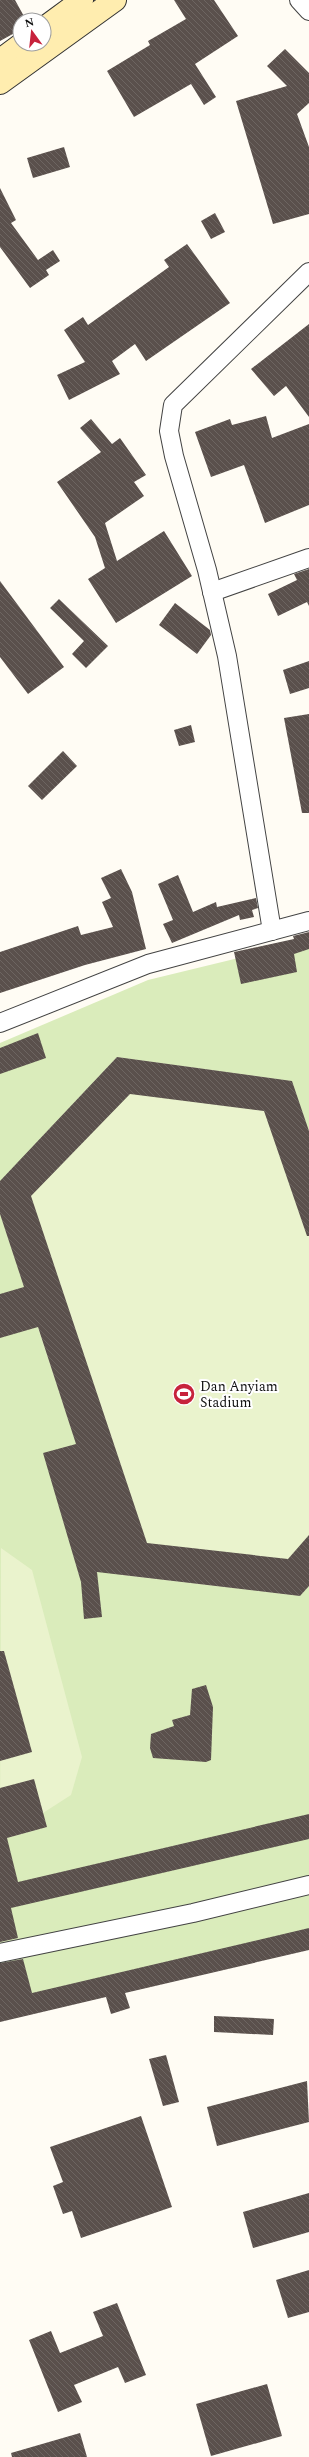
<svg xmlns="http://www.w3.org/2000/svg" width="309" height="2457" viewBox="0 0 309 2457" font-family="Spectral,serif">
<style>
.park{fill:#daecbb}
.pitch{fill:#eaf3cd}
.building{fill:url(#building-back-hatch)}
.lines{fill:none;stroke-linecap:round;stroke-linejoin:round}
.minor-casing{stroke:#434343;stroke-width:20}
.secondary-casing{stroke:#323232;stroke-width:24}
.minor{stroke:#fff;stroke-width:18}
.secondary{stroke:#ffedaf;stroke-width:22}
.labels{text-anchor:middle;stroke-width:4;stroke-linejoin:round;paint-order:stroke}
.poi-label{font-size:14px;fill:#101010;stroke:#fff;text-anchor:start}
</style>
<defs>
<pattern id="building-back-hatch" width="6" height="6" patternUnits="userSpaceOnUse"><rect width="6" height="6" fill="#5a504c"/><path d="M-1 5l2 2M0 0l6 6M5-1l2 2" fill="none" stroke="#6d6561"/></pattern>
</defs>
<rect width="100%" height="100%" fill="#fffcf4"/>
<polygon class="park" points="309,941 309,1931 0,2010 0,1043 148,980"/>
<g class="pitch">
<polygon points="117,1057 292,1081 309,1131 309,1586 300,1596 120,1575 0,1214 0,1181"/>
<polygon points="1,1548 32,1570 82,1757 71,1795 43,1813 47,1827 0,1840"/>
</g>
<g class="building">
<polygon points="0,0 15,0 26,20 20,20 20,30 0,41"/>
<polygon points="174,0 214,0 238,36 195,64 216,97 204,105 191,84 134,117 107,71 150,45 148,41 186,19"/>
<polygon points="285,49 309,73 309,103 297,114 309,147 309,214 273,224 236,101 287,86 267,66"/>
<polygon points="64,147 70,167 33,178 27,158"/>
<polygon points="0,188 16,220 11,223 38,260 53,250 60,261 46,270 49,275 30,288 0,247"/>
<polygon points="215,213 225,232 211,239 201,221"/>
<polygon points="187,244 230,303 146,361 135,344 112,361 120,374 69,400 57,375 85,362 64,330 83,317 88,325 169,267 164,260"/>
<polygon points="309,324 309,417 286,386 274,396 251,369"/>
<polygon points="266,416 272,438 309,424 309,505 265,523 244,465 211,477 195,432 230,419 232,425"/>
<polygon points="91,419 112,444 120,438 146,475 134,482 144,496 105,523 117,561 164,531 192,576 116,623 88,579 105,568 95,537 57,482 101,452 80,428"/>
<polygon points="309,569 309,606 307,602 278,616 268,594 297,580 294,574"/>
<polygon points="0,581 64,667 28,694 0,657"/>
<polygon points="59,599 108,646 86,668 72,654 84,641 50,608"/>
<polygon points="175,603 210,630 211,635 197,654 159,625"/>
<polygon points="309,661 309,688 290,694 283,670"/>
<polygon points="309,714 309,813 302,813 284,718"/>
<polygon points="191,725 195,742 179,746 174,730"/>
<polygon points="63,751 77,766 42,800 28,786"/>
<polygon points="121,869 132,892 146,949 85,965 0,993 0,952 78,926 81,935 113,927 102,902 111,898 101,878"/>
<polygon points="178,875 193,912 216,902 217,907 256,898 258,908 252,910 254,917 240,920 239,915 172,943 163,924 173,920 158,884"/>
<polygon points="309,932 309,949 294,954 297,972 241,984 234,952 294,939 293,936"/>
<polygon points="38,1033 46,1058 0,1074 0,1048"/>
<polygon points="117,1057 292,1081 309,1131 309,1236 307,1236 264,1111 130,1094 31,1196 147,1543 288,1559 309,1535 309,1586 300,1596 97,1572 102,1617 84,1619 81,1582 43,1453 76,1444 38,1327 0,1338 0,1294 24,1287 0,1214 0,1181"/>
<polygon points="0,1651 4,1651 32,1752 0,1761"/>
<polygon points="206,1685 213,1707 211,1760 206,1762 153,1758 150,1748 151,1734 174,1726 172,1720 190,1715 192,1689"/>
<polygon points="34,1779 47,1827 7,1838 18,1882 309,1814 309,1839 11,1908 18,1938 0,1942 0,1788"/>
<polygon points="309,1928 309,1950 125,1993 130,2008 111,2014 106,1997 0,2022 0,1963 23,1959 32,1993"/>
<polygon points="214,2016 274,2019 273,2035 214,2032"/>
<polygon points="166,2055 179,2102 163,2106 149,2059"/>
<polygon points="307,2081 309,2122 217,2146 207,2107"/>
<polygon points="141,2116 172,2207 81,2238 72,2211 63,2214 53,2186 63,2182 50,2147"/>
<polygon points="309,2193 309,2232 253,2248 243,2212"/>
<polygon points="309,2270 309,2312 288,2318 276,2280"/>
<polygon points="117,2303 146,2375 125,2383 118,2367 74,2385 82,2402 58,2412 29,2340 51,2331 60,2353 103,2336 93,2312"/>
<polygon points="267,2384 282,2436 211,2456 196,2404"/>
<polygon points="80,2433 87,2457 12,2457 11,2453"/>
</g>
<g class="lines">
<g class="minor-casing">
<g id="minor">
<polyline points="299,0 309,11"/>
<polyline points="212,592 309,558"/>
<polyline points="272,931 227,656 207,570 174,456 169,431 173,405 309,272"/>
<polyline points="0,1023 148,964 309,921"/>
<polyline points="0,1953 193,1913 309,1885"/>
</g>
</g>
<g class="secondary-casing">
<g id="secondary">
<polyline points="44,28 82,0"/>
<polyline points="0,60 22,44"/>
<polyline points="0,83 115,0"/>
</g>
</g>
<use href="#minor" class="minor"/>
<use href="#secondary" class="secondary"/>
</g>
<defs>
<g id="stadium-disc" transform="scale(1.15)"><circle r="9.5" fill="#c7223c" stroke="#fff"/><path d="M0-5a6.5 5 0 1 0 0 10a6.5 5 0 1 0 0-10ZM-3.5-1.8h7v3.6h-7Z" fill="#fff"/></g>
</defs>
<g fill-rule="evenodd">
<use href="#stadium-disc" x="184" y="1394"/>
</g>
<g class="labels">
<g class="poi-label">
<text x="200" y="1391">Dan Anyiam<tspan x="200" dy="16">Stadium</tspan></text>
</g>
</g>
<g transform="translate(32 32) rotate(345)"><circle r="19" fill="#ffffff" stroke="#9f9f9f"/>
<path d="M0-3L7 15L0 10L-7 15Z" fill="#c7223c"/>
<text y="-6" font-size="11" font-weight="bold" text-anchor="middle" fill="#101010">N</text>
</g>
</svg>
